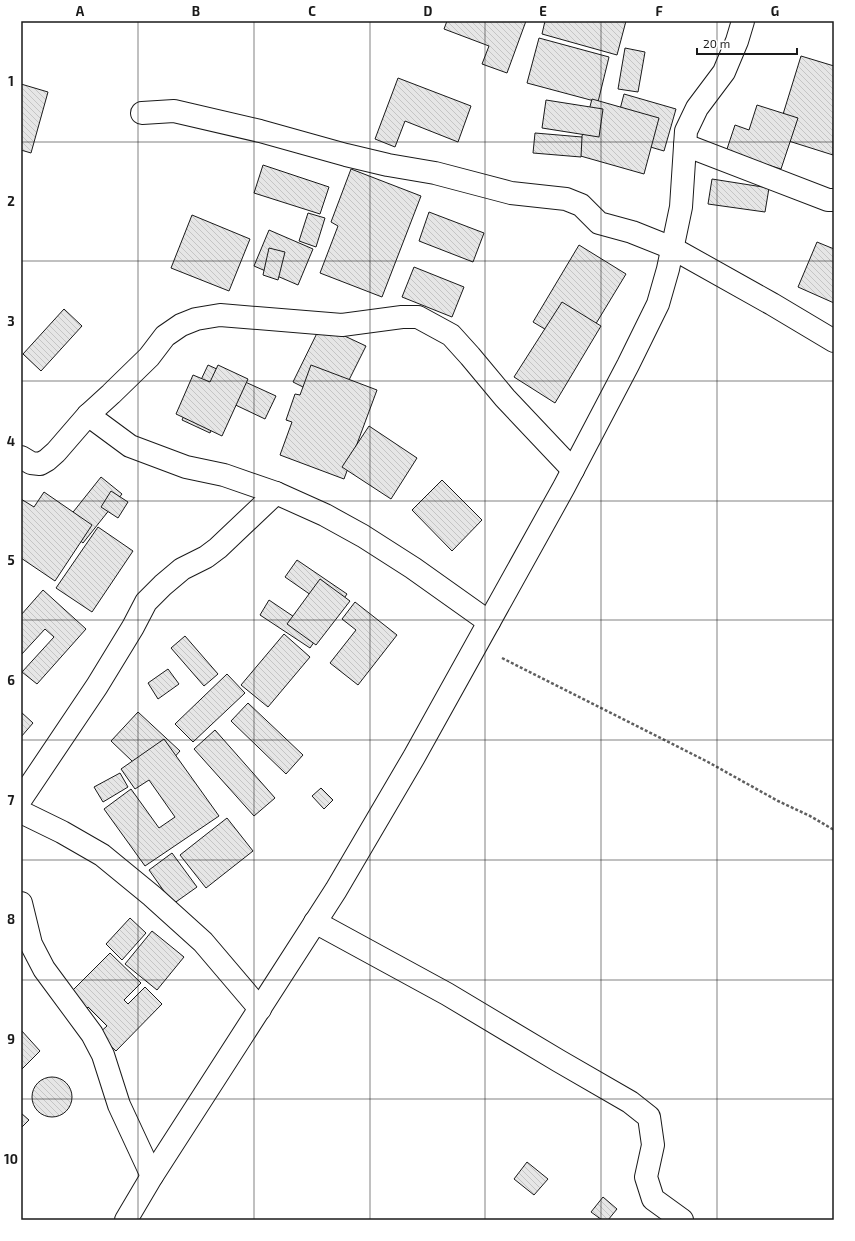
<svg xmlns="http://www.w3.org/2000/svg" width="855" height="1241" viewBox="0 0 855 1241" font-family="'Exo 2',sans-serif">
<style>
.building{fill:url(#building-back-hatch);stroke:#1a1a1a}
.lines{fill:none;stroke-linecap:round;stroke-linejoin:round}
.minor-casing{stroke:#1a1a1a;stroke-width:24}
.path{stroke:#5f5f5f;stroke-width:2.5;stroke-dasharray:3 2;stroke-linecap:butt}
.minor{stroke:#fff;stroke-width:22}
.grid{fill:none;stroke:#1a1a1a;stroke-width:1;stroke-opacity:0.55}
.neatline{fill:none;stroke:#1a1a1a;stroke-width:1.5}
.grid-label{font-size:13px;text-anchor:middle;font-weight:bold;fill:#1a1a1a}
</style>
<defs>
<pattern id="building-back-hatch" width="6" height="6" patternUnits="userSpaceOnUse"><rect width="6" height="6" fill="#e6e6e6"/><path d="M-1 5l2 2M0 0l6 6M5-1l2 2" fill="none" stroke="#c5c5c5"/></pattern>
</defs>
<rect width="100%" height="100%" fill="#fff"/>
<g class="building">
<polygon points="447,21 526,21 507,73 482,64 489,46 444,29"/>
<polygon points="545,21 626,21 617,55 542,34"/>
<polygon points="539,38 609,57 598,102 527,83"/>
<polygon points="625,48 645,52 638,92 618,89"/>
<polygon points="801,56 834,66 833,155 776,137"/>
<polygon points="398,78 471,106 458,142 405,121 395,147 375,139"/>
<polygon points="21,84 48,92 31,153 21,150"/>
<polygon points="624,94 676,109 664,151 613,136"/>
<polygon points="592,99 659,118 644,174 577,155"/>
<polygon points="546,100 603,109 599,137 542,128"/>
<polygon points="757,105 798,118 781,169 726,152 735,125 749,130"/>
<polygon points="535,133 582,137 581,157 533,153"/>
<polygon points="263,165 329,187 320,214 254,193"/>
<polygon points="351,169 421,196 382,297 320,273 338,226 331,222"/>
<polygon points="712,179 769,188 765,212 708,204"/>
<polygon points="429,212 484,233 473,262 419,241"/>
<polygon points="308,213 325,218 316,247 299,241"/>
<polygon points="192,215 250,239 229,291 171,268"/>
<polygon points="269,230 313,249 298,285 254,266"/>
<polygon points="817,242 834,249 834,303 798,287"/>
<polygon points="579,245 626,274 580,350 533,322"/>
<polygon points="269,248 285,252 278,280 263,275"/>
<polygon points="414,267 464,287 452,317 402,297"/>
<polygon points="562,302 601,326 555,403 514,377"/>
<polygon points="64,309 82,326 41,371 23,354"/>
<polygon points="321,325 366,346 337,404 293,382"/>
<polygon points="208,365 276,396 265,419 225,400 210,433 182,420"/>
<polygon points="218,365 248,379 222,436 176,414 193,375 210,382"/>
<polygon points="311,365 377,390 344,479 280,455 292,422 286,420 295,394 300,395"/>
<polygon points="369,426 417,458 391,499 342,467"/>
<polygon points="101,477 122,494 83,543 62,526"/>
<polygon points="442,480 482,520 452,551 412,510"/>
<polygon points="111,491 128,502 118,518 101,507"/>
<polygon points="44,492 92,525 55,581 21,558 21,499 34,507"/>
<polygon points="98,527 133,551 92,612 56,588"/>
<polygon points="297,560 347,594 310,648 260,615 269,600 306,625 321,602 285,577"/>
<polygon points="320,579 350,601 316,645 287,624"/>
<polygon points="43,590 86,629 37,684 22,672 54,637 45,629 21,655 21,615"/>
<polygon points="355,602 397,635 358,685 330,663 356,630 342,619"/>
<polygon points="284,634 310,657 268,707 241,685"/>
<polygon points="185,636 218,674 204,686 171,648"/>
<polygon points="168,669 179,684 158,699 148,683"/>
<polygon points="227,674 245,693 193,742 175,724"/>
<polygon points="248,703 303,755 286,774 231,721"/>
<polygon points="21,712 33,723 21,737"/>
<polygon points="138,712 180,751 153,781 111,741"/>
<polygon points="215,730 275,798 254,816 194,749"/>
<polygon points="164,739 219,816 145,866 104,809 131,789 159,828 175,817 149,780 135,789 121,769"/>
<polygon points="120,773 128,787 103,802 94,787"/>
<polygon points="321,788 333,800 324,809 312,796"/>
<polygon points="227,818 253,851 206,888 180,855"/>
<polygon points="172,853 197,887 173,904 149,870"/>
<polygon points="130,918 146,933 122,960 106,944"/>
<polygon points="152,931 184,957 157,990 125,964"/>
<polygon points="110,953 141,983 124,1000 128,1004 145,987 162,1004 116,1051 98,1034 107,1026 88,1007 81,1014 65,998"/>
<polygon points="21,1030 40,1051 21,1070"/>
<circle cx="52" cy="1097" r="20"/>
<polygon points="21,1113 29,1120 21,1128"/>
<polygon points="527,1162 548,1179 534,1195 514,1179"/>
<polygon points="603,1197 617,1209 608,1220 602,1220 591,1212"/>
</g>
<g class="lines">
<g class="minor-casing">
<g id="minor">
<polyline points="142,113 174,111 260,131 346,155 388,165 435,173 511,193 566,199 581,205 599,223 632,232 672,248 772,304 834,341"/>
<polyline points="685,145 828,200 834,200"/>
<polyline points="88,415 130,446 186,467 224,475 276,493 325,515 363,536 413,568 489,622"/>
<polyline points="21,457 31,463 40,464 47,460 56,452 88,415 111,394 149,357 165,336 181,325 196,319 220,315 342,325 402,317 418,317 451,335 470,356 505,398 573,470"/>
<polyline points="21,799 97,686 133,627 146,602 163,585 182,569 206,557 218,548 276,493"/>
<polyline points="21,812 62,832 102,855 152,896 203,942 260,1009"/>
<polyline points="21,903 31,944 44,969 92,1034 103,1055 119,1105 152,1176"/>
<polyline points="315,922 447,994 559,1061 630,1102 649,1117 653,1145 646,1177 653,1199 682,1220"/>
<polyline points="126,1220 152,1176 336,890 414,757 564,487 628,365 658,304 668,269 681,207 686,131 697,108 724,72 737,41 743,21"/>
</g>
</g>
<polyline class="path" points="502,658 708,762 778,801 810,816 834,830"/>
<use href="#minor" class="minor"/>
</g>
<path class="grid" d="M138 21V1220M254 21V1220M370 21V1220M485 21V1220M601 21V1220M717 21V1220M21 142H834M21 261H834M21 381H834M21 501H834M21 620H834M21 740H834M21 860H834M21 980H834M21 1099H834"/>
<rect width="855" height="1241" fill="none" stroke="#ffffff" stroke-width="44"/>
<path d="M697 48v6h100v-6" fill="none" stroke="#1a1a1a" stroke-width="2"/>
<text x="703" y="48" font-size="12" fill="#1a1a1a" stroke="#ffffff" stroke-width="3" paint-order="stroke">20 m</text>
<rect x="22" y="22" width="811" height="1197" class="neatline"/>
<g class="grid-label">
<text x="80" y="16">A</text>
<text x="196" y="16">B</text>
<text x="312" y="16">C</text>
<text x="428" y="16">D</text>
<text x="543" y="16">E</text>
<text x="659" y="16">F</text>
<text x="775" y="16">G</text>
<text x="11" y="86">1</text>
<text x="11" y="206">2</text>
<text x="11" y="326">3</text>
<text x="11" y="446">4</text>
<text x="11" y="565">5</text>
<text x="11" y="685">6</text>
<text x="11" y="805">7</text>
<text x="11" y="924">8</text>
<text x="11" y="1044">9</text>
<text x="11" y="1164">10</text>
</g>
</svg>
